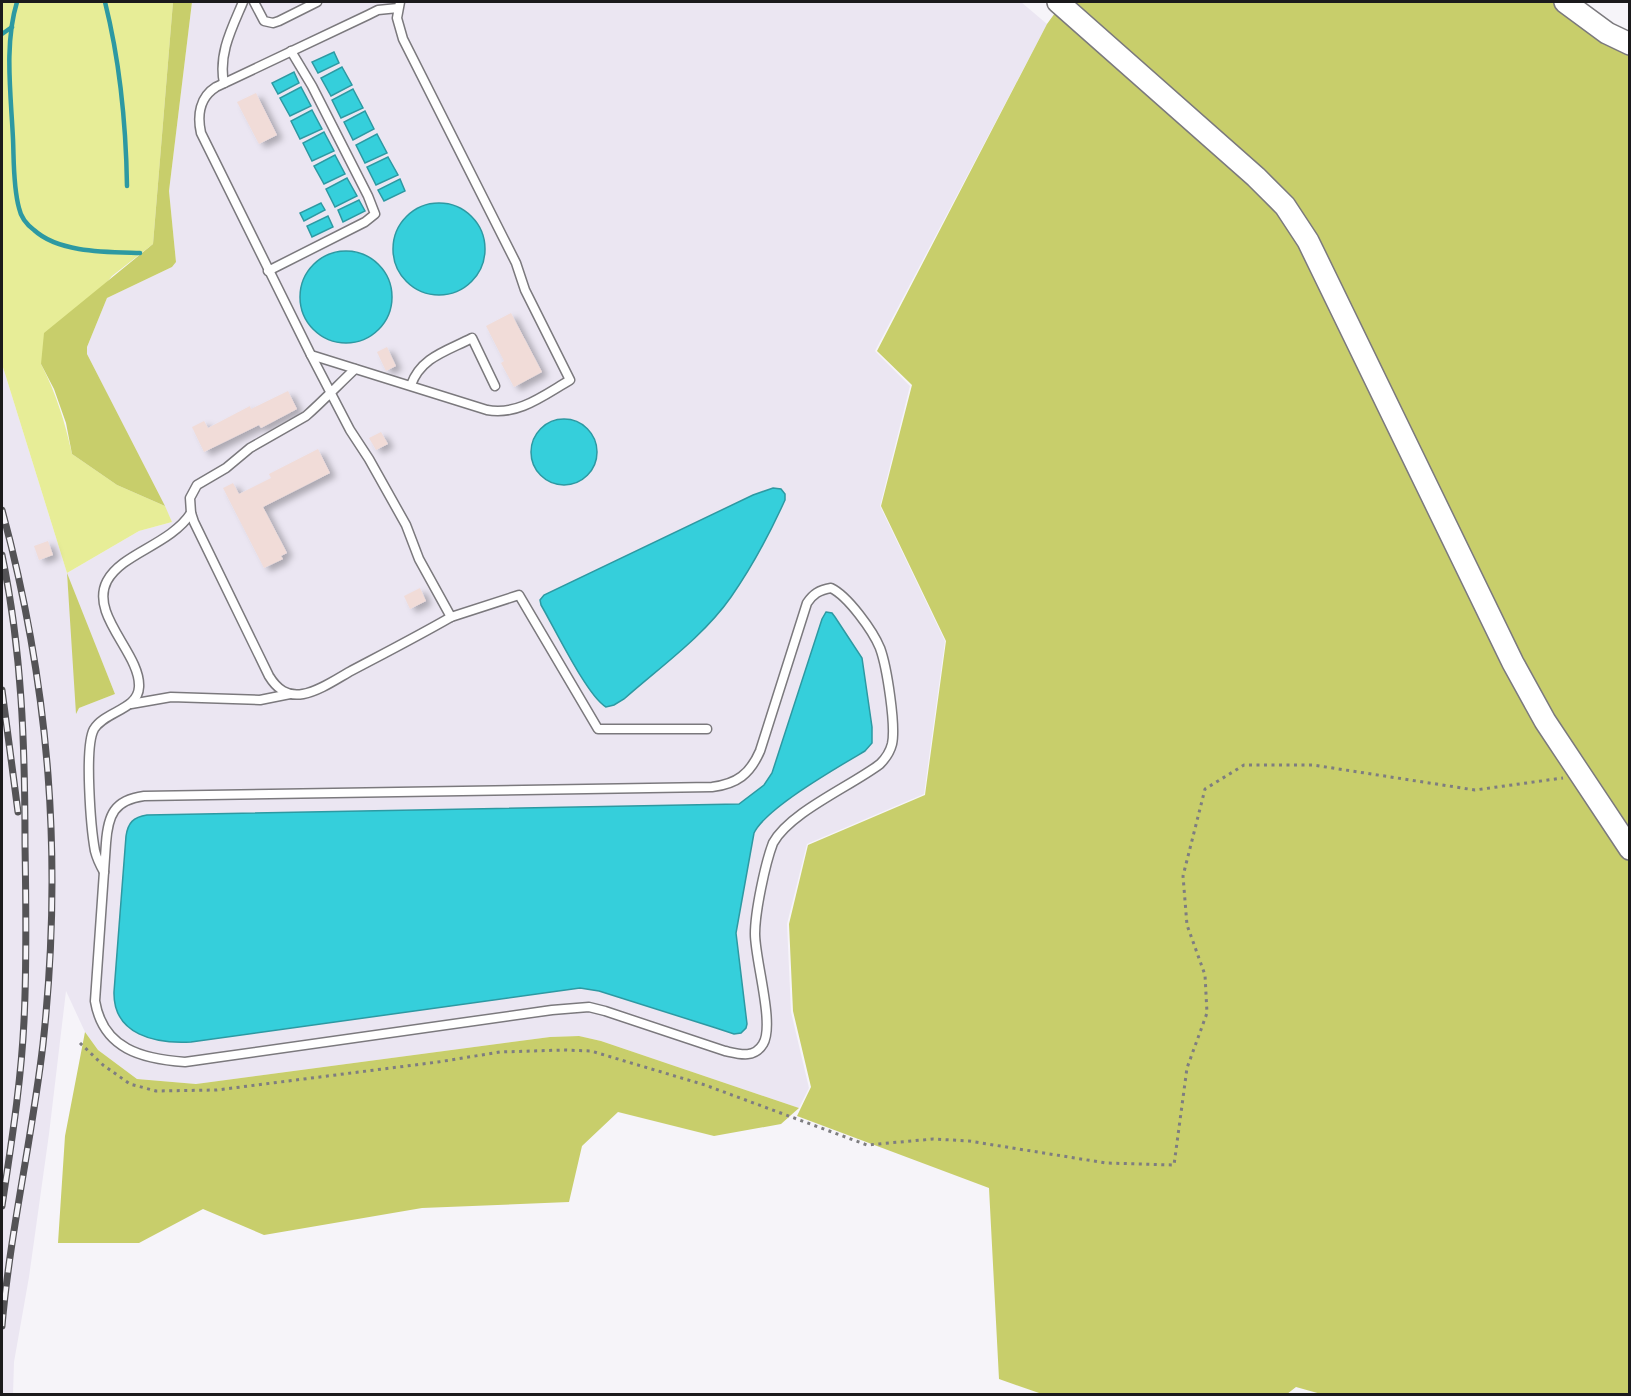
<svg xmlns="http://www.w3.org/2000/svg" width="1631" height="1396" viewBox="0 0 1631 1396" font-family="'Titillium Web',sans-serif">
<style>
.built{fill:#ebe6f2;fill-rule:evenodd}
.green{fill:#e7ed97}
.forest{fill:#c8ce6b}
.water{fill:#35cfdb;stroke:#2d99a2;stroke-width:1.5}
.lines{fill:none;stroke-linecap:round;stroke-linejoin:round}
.stream{stroke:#2d99a2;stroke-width:4.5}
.building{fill:#f1dcd8;filter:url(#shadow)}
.service-casing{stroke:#7b797d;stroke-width:11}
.tertiary-casing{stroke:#7b797d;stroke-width:24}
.path{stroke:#7e7d80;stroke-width:3;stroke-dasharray:3 4.5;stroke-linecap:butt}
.service{stroke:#fff;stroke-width:8}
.tertiary{stroke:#fff;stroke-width:21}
.rail-casing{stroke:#545356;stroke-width:7}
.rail{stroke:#f6f4f9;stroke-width:4.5;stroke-dasharray:14;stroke-linecap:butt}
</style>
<defs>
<filter id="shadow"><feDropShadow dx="6" dy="4" stdDeviation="3" flood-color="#0004"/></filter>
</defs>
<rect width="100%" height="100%" fill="#f6f4f9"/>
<path class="built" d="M192 2H1021L1047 24 875 351 910 386 880 506 945 641 924 794 807 844 787 924 791 1012 809 1088 799 1108 601 1041 578 1036 550 1037 196 1084 137 1079 98 1050 85 1032 66 991 49 1134 29 1277 14 1362 13 1394H2V364L67 573 139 531 172 522 87 354V347L107 298 172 267 176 262 169 191ZM67 576 115 694 79 708Z"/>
<path class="green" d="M2 2H173L153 244 112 276 41 364C56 393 65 422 72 454L117 485 165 506 172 522 139 531 67 573 2 364Z"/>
<g class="forest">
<polygon points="173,2 192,2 169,191 176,262 172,267 107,298 87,347 87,354 165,506 117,485 72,454 66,423 54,389 41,364 44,333 153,244"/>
<polygon points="1063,2 1553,2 1573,20 1629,52 1629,1394 1321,1394 1296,1387 1287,1394 1042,1394 999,1379 989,1188 797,1116 811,1087 793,1011 789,924 808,845 925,795 946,641 881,506 912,385 877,351 1047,24"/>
<polygon points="67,573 115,694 79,708 76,714"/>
<polygon points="2,1027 3,1027 2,1169"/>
<polygon points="85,1032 98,1050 137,1079 196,1084 550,1037 579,1036 601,1041 799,1108 781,1124 714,1136 618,1112 582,1146 569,1202 422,1208 264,1235 203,1209 139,1243 58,1243 65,1136"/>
</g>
<g class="water">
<polygon points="334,52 339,63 318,73 312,62"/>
<polygon points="342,67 352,85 331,96 321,78"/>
<polygon points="294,72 299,83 278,94 272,83"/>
<polygon points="301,87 311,106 290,116 280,98"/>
<polygon points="353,89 363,108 341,118 332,100"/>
<polygon points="312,110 322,129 300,139 291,121"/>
<polygon points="365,111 374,129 353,140 344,122"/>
<polygon points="324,132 334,151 312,161 303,143"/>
<polygon points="377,134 387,153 365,163 356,145"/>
<polygon points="335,155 345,174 324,184 314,166"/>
<polygon points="388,157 398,175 376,185 367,167"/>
<polygon points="347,178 357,196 335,207 326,189"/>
<polygon points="400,179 405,191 384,201 378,190"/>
<polygon points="359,200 365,211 343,222 338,210"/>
<polygon points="321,203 325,210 304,221 300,213"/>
<circle cx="439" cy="249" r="46"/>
<polygon points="328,216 333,227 312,237 307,226"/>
<circle cx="346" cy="297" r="46"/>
<circle cx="564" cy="452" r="33"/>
<path d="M773 488 781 489 785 494V500C770 533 752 567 731 597 703 637 660 667 624 699L614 705 606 707C587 696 554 627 541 605L540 600 544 595 753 495Z"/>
<path d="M826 612 832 613 835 617 862 658 872 727V743L865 751C838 767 766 808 754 833L736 933 747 1024 746 1028 741 1033 734 1034 716 1028 599 991 580 988 191 1042C156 1044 113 1035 114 992L126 836C128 823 133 817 147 815L739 804 764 785 772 773 822 619Z"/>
</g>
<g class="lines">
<g class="stream">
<path d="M17 2C4 44 11 95 13 139 14 161 13 186 19 208 21 218 26 224 34 230 59 253 107 252 140 253"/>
<path d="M105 2C120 62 126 124 127 186"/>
<polyline points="2,34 12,27"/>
</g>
</g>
<g class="building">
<polygon points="256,93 277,135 259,144 237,102"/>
<polygon points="511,313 542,372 514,387 501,363 504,361 486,326"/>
<polygon points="387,347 396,366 386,371 377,352"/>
<polygon points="288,391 297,409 261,428 259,425 204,452 192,427 204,421 208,428 250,406 251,409"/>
<polygon points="381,432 388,444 376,450 369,438"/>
<polygon points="318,449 330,473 263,507 287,553 281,556 283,559 264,568 223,488 233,483 239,494 271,478 269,474"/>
<polygon points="48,541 53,555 39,560 34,546"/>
<polygon points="420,588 426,601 410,609 404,596"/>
</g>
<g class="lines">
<g class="service-casing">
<g id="service">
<polyline points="254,2 264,21 273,23 279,21 317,2"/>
<path d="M398 8 378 10 368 15 216 87C200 97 197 115 201 133L311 355 487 410C518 416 544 395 570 380L525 290 516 263 403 39 397 18 400 2"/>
<path d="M224 83C218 54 232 28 243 2"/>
<polyline points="268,271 365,222 375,214 368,196 312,86 291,51"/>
<path d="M311 355 350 430 369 459 406 525 419 559 451 617C418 636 383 654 349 672 335 680 319 691 303 694 287 697 277 689 269 676L194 522 191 513 190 498 197 485 226 468 250 448 306 416C323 401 339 384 355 369"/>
<path d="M411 385C421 357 447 351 472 338L495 386"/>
<path d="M831 588C848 596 873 631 880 648 887 667 896 726 892 744 890 752 886 758 880 764 851 786 790 812 773 843 765 864 755 912 755 934 755 960 775 1025 763 1044 754 1059 739 1054 725 1051L605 1011 589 1007 552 1010 185 1062C142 1059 103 1049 95 1001L106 843C108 815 114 800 144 796L712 787C737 784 750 774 760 751L807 603C813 594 819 590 831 588Z"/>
<polyline points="451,617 519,595 598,729 707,729"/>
<polyline points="131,704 171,697 260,700 290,694"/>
<path d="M104 872C100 865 97 859 95 851 91 829 84 747 94 729 105 711 138 710 139 687 141 654 89 615 107 581 122 553 170 545 191 513"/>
</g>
</g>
<g class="tertiary-casing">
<g id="tertiary">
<polyline points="1058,2 1256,177 1285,206 1308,241 1513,663 1545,721 1630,849"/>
<polyline points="1565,2 1607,33 1630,44"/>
</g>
</g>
<polyline class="path" points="80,1043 103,1065 130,1084 156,1091 217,1090 438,1062 500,1052 564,1050 591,1051 705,1085 867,1145 933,1139 969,1141 1106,1163 1174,1165 1187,1068 1207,1013 1205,975 1187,925 1183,876 1205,789 1244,765 1313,765 1475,790 1563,778"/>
<use href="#service" class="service"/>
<use href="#tertiary" class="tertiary"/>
<g class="rail-casing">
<g id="rail">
<path d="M2 510C50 688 63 860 43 1044 32 1139 10 1232 2 1326"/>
<path d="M2 555C22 651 25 747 25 844 26 903 27 962 24 1021 21 1084 11 1145 2 1206"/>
<polyline points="2,690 18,812"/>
</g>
</g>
<use href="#rail" class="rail"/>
</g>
<rect width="1631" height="1396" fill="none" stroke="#1b1a1c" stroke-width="6"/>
</svg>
